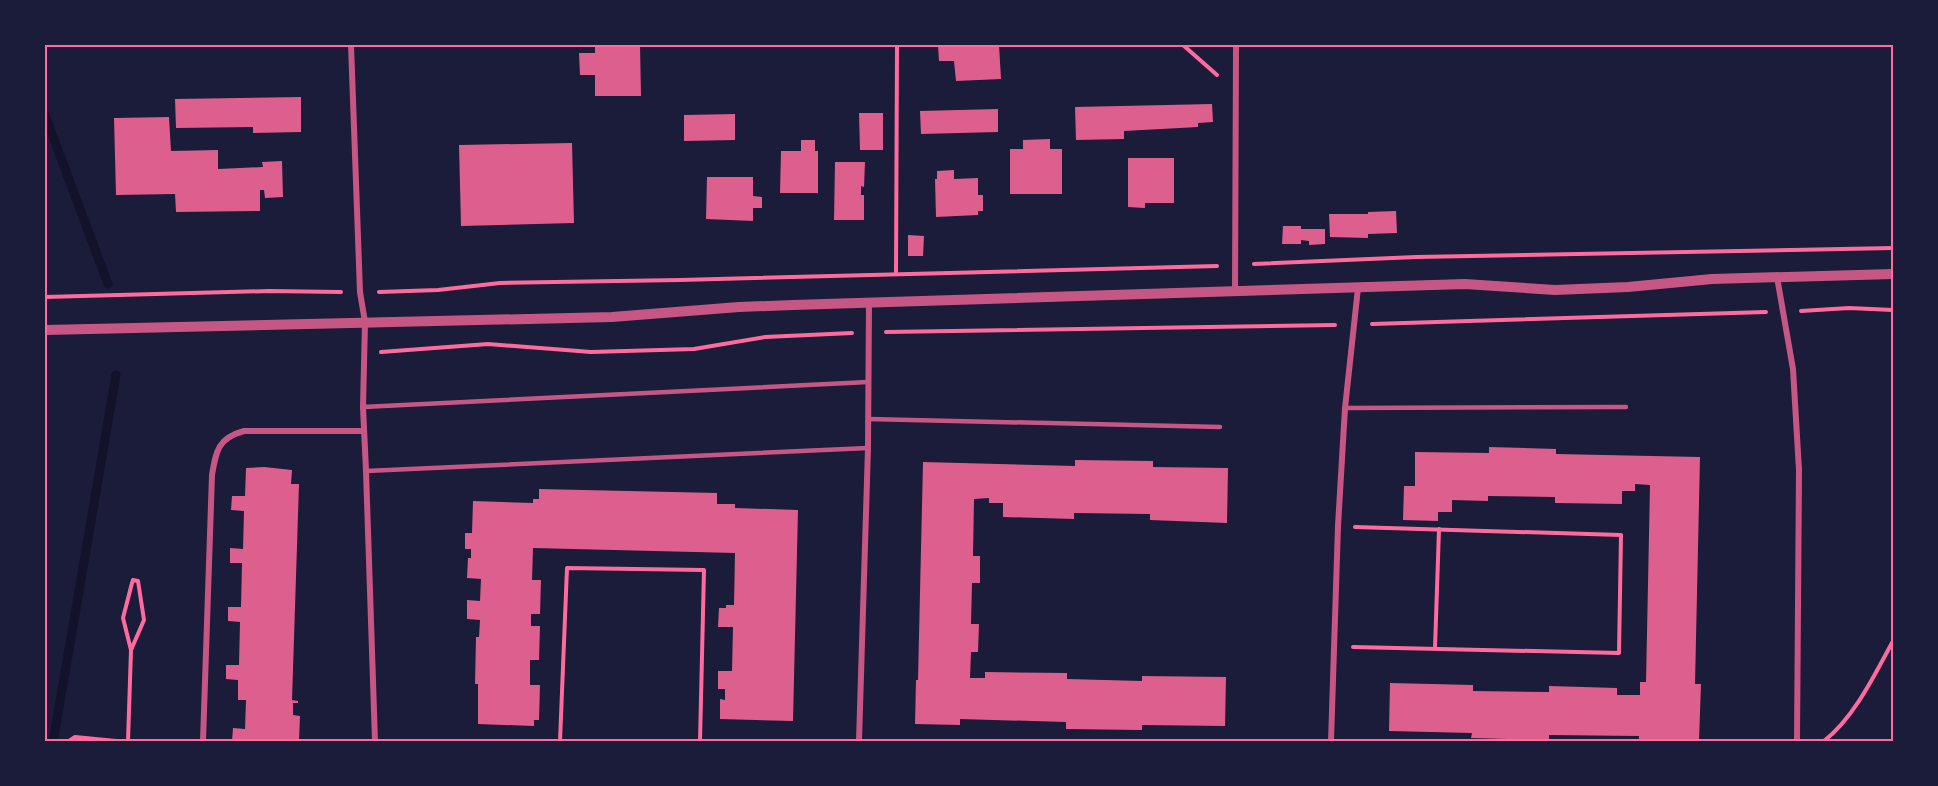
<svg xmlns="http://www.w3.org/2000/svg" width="1938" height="786" viewBox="0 0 1938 786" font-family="Jost,sans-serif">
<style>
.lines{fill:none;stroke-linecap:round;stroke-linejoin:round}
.stream{stroke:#12122b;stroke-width:9}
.building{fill:#dd5f8e}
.path{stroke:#ff6b9d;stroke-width:4}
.service{stroke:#c65784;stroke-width:4.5}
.minor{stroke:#c65784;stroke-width:6}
.tertiary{stroke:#c65784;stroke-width:10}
.neatline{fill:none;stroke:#ff6b9d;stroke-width:2}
</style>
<rect width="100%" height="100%" fill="#1b1b3a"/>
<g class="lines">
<g class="stream">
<polyline points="45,115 108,284"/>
<polyline points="54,737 116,375"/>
</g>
</g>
<g class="building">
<polygon points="595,45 640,45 641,96 595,96 595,75 580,75 579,53 595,53"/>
<polygon points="938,45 999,45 1001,79 956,81 954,61 939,61"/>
<polygon points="301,97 301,132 253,133 253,127 176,128 175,99"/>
<polygon points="1212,104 1213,122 1198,123 1198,127 1124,131 1124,139 1076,140 1075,107"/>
<polygon points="998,109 998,132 921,134 920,111"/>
<polygon points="859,113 883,113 883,150 860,150"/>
<polygon points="735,114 735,140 684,141 684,115"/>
<polygon points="169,117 171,151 218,150 218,169 263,167 262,162 282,161 283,197 265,198 264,190 260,190 260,211 176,212 175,194 116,195 114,118"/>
<polygon points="1050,139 1050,149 1062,149 1062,194 1010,194 1010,149 1023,149 1023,140"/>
<polygon points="801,140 815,140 815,151 818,151 818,193 780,193 781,151 801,151"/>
<polygon points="572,143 574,223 461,226 459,145"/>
<polygon points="1128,158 1174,158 1174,203 1145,203 1145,208 1128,207"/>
<polygon points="835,162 865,162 864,187 861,186 861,195 864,195 864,220 834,220"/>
<polygon points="954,170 954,179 978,178 978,195 983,195 983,211 978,211 978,215 936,217 935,179 937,179 937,171"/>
<polygon points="707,177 753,177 753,196 762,197 762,208 753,208 753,221 706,219"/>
<polygon points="1396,211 1397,233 1368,234 1368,238 1330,237 1329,214 1368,214 1368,212"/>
<polygon points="1283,226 1301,226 1301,229 1325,229 1325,244 1309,245 1309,241 1301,240 1301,244 1282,244"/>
<polygon points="908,235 924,236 923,256 908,256"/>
<polygon points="1489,447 1556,449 1556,454 1700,457 1695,684 1701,684 1699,741 1639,741 1639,736 1549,735 1549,740 1471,738 1472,733 1389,731 1390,683 1473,685 1473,691 1549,692 1549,686 1617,688 1617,695 1640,695 1640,682 1646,682 1650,485 1635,484 1635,491 1622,491 1622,504 1555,503 1555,497 1488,496 1488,501 1452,500 1452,512 1438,512 1438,521 1403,520 1404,486 1415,486 1415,452 1489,453"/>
<polygon points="1075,460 1153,461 1153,467 1228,468 1227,523 1150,520 1150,514 1074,513 1074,519 1003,517 1003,503 989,503 989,498 974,499 973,556 980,556 980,583 972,583 971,624 979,624 978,652 971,652 970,678 985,678 985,672 1067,673 1067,679 1142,681 1142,676 1226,677 1225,726 1142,725 1142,730 1066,729 1066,722 960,719 960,725 915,724 916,680 918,680 923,462 1075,466"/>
<polygon points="264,467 292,470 291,484 299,484 292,700 298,701 298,703 293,703 293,715 300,716 299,741 232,741 233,728 245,729 246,700 238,700 238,680 226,679 226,665 239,665 240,622 228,621 228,607 241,607 242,563 230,563 230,548 243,549 244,511 231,510 232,496 245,496 246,468"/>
<polygon points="539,489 717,493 717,504 735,504 735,508 798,510 793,721 720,719 720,699 725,700 725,689 718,689 718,671 732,671 733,627 718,627 719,608 726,608 726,605 734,605 735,553 533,548 532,580 541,580 540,614 531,614 531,626 540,626 539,660 530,660 530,685 540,685 539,720 534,720 534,726 478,724 478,684 475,684 476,637 479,637 480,620 467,619 467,600 480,601 481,579 467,578 468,558 471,558 471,549 465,549 465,533 472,533 473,501 533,503 533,499 539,499"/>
</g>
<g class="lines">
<g class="path">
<polyline points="1183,45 1217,75"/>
<polyline points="1254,264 1416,257 1893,248"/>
<polyline points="896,274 897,45"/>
<polyline points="379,292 438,290 500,283 680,280 1217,266"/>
<polyline points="45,297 269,291 341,292"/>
<polyline points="1801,311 1849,308 1893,310"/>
<polyline points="1372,324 1766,312"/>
<polyline points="886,332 1335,325"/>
<polyline points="381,352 488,344 591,352 694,349 765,337 852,333"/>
<polyline points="1353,647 1619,653 1621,535 1355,527"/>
<polyline points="1435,648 1439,529"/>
<polyline points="69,741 75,737 116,741"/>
<polyline points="128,741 131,650 123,618 132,583 133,580 138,581 144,620 131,650"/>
<polyline points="560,741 567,568 704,570 700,741"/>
<path d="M1824 741C1854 718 1875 674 1893 641"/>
</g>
<g class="service">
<polyline points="363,407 868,382"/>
<polyline points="1345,408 1626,407"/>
<polyline points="868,419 1220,427"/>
<polyline points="366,471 868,448"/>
</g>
<g class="minor">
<polyline points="351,45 360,292 365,322 363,407 366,471 375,741"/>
<polyline points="1777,277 1793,369 1799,470 1797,741"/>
<polyline points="1235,291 1236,45"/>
<path d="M203 741 212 475C216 451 218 438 244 431H364"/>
<polyline points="859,741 868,448 869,303"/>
<polyline points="1331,741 1338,526 1345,408 1358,288"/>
</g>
<polyline class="tertiary" points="45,330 612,317 739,307 793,305 1465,284 1555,290 1628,287 1712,279 1893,274"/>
</g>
<rect width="1938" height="786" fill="none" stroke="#1b1b3a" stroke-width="93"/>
<rect x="46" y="46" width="1846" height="694" class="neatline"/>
</svg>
